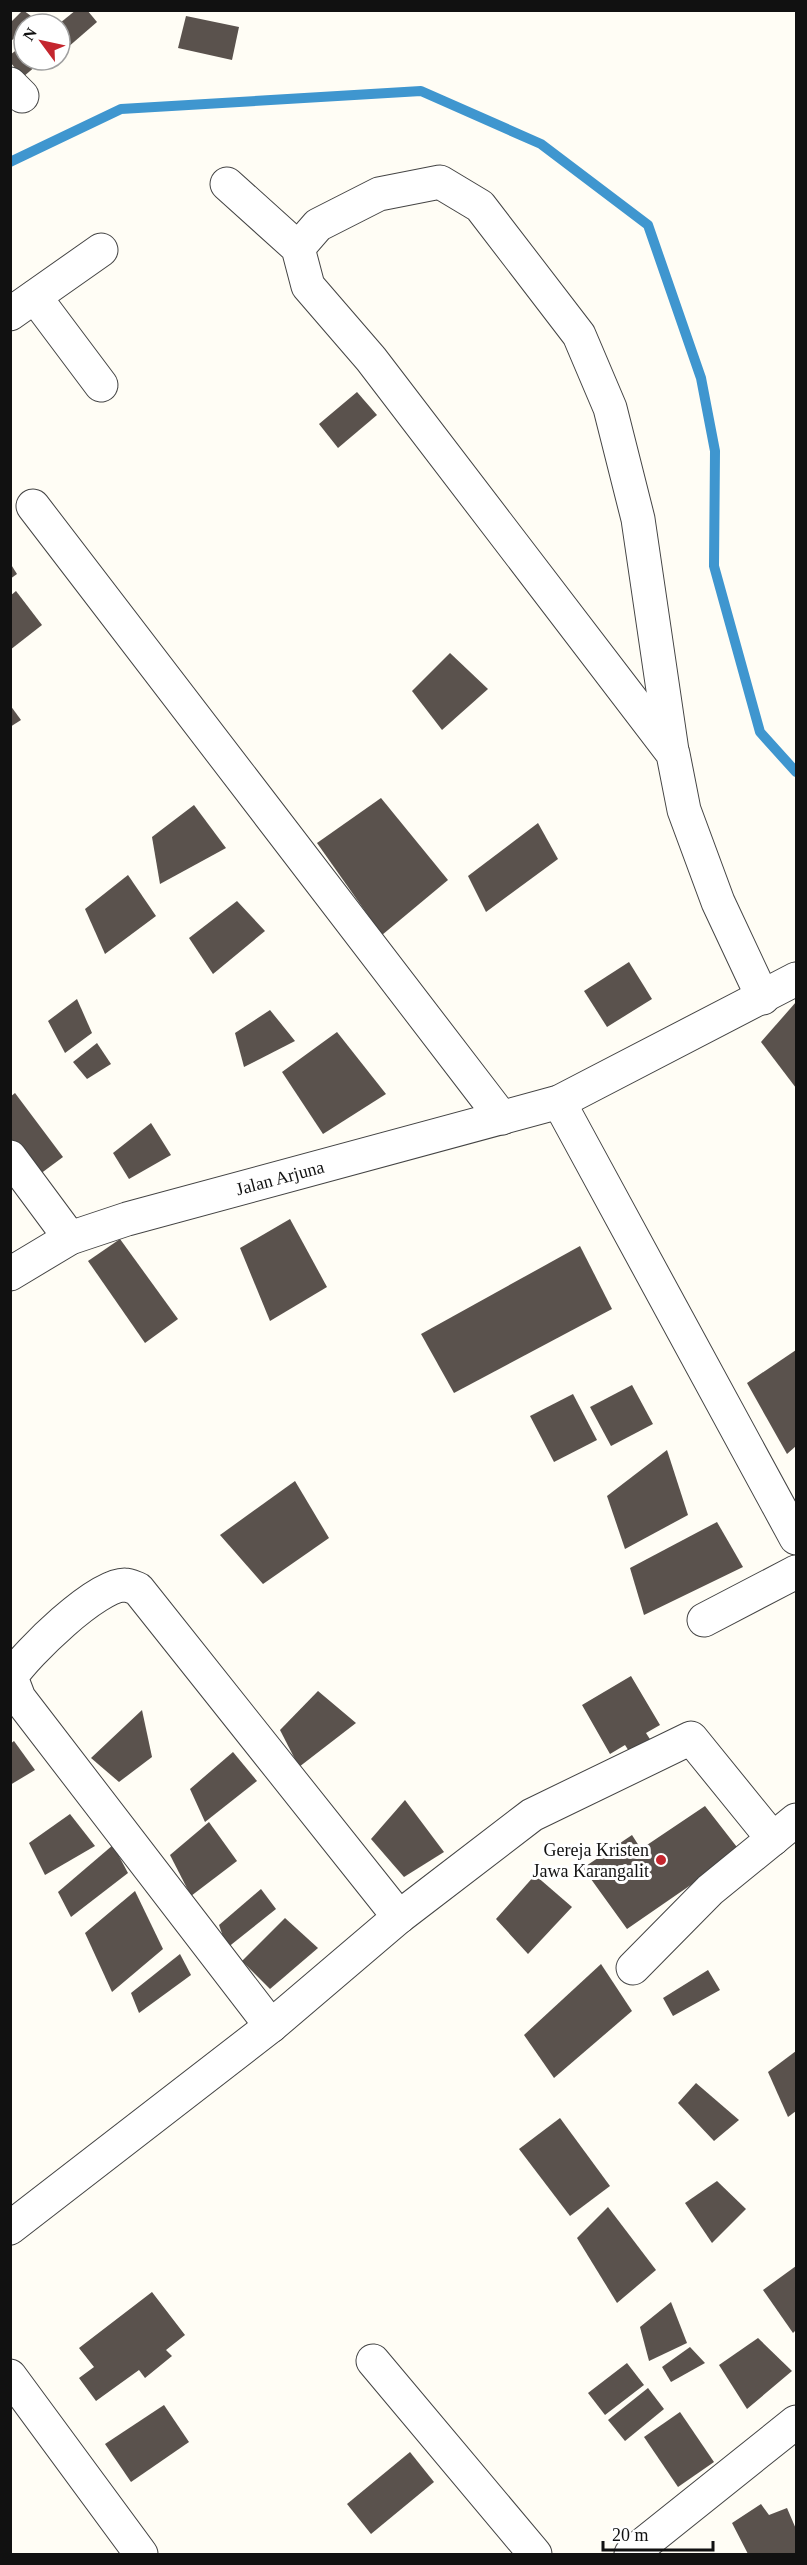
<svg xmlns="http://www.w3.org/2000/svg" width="807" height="2565" viewBox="0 0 807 2565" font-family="'Times New Roman',serif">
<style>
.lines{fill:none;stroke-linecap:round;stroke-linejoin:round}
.stream{stroke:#3f96cf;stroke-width:10}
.building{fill:#5a524d}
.minor-casing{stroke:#444;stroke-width:35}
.minor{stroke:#fff;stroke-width:33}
.poi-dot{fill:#c4262e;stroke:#fff;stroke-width:2}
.labels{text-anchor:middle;stroke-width:6;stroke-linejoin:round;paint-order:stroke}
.street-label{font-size:18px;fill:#111;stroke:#fff}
.poi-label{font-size:18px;fill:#111;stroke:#fff;text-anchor:end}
</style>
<rect width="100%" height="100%" fill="#fffdf5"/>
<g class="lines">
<polyline class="stream" points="10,162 121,109 421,91 541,144 648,225 701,378 715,451 714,566 760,732 796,772"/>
</g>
<g class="building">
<polygon points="23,10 35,19 29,24 24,24 24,29 10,42 10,23"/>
<polygon points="76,10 87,10 97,22 67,48 60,39 60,23"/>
<polygon points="186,16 239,27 232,60 178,48"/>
<polygon points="24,44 24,60 43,60 23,77 10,62 10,55"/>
<polygon points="357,392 377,415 338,448 319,424"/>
<polygon points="10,563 17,574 10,579"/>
<polygon points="16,591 42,625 10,650 10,596"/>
<polygon points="450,653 488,689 442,730 412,691"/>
<polygon points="10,705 21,720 10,727"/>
<polygon points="381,798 448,880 382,935 317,843"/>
<polygon points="194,805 226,848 160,884 152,837"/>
<polygon points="538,823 558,859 486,912 468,876"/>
<polygon points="128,875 156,916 105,954 85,909"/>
<polygon points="237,901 265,931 213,974 189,938"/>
<polygon points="629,962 652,999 607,1027 584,991"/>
<polygon points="77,999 92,1033 65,1053 48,1021"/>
<polygon points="796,1002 796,1088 761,1042"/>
<polygon points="270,1010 295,1041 244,1067 235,1033"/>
<polygon points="337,1032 386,1094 323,1134 282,1072"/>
<polygon points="97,1043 111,1064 87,1079 73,1062"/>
<polygon points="15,1093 63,1157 32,1180 10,1150 10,1097"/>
<polygon points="151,1123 171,1155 129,1179 113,1153"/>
<polygon points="290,1219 327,1287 270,1321 240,1248"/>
<polygon points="120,1239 178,1319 145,1343 88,1261"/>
<polygon points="580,1246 612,1309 454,1393 421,1334"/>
<polygon points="796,1350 796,1446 787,1454 747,1383"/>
<polygon points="632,1385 653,1424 611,1446 590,1407"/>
<polygon points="573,1394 597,1440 554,1462 530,1416"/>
<polygon points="667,1450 688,1515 625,1549 607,1496"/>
<polygon points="295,1481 329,1538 263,1584 220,1535"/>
<polygon points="717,1522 743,1567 644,1615 630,1568"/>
<polygon points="631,1676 660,1725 646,1733 655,1747 634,1759 625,1745 610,1754 582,1705"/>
<polygon points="318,1691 356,1723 299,1767 280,1730"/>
<polygon points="142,1710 152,1757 119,1782 91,1758"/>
<polygon points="14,1741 35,1770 10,1785 10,1744"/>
<polygon points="233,1752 257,1781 205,1822 190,1789"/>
<polygon points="405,1800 444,1852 404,1877 371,1839"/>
<polygon points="705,1806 740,1851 627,1929 583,1868 632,1835 641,1849"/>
<polygon points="70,1814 95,1846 45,1875 29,1843"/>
<polygon points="209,1822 237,1861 191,1896 170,1855"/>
<polygon points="113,1845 128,1873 71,1917 58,1892"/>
<polygon points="535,1875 572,1907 528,1954 496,1919"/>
<polygon points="261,1889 276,1909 227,1948 219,1925"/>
<polygon points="135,1891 163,1949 112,1992 85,1933"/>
<polygon points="285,1918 318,1948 270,1989 242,1961"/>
<polygon points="180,1954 191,1975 139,2013 131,1993"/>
<polygon points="601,1964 632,2011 554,2078 524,2035"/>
<polygon points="708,1970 720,1990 673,2016 663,1998"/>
<polygon points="796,2051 796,2111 788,2117 768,2072"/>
<polygon points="696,2083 739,2120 714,2141 678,2103"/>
<polygon points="560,2118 610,2186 570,2216 519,2149"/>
<polygon points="717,2181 746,2209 712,2243 685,2203"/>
<polygon points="608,2207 656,2270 617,2303 577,2238"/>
<polygon points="796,2266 796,2330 793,2333 763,2290"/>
<polygon points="152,2292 185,2335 166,2350 172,2356 145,2378 139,2370 96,2401 79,2378 94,2367 79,2348"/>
<polygon points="671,2302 687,2343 649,2361 640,2327"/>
<polygon points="758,2338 792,2371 747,2409 719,2365"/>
<polygon points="690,2347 705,2363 671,2382 662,2367"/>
<polygon points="627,2363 644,2385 605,2415 588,2393"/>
<polygon points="648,2388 664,2409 625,2441 608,2420"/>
<polygon points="164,2405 189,2442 131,2482 105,2444"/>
<polygon points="680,2412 714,2462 678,2487 644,2437"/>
<polygon points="410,2452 434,2482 371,2534 347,2504"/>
<polygon points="761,2504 769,2515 787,2508 796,2529 796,2554 748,2554 732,2523"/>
</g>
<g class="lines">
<g class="minor-casing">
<g id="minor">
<polyline points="10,84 22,96"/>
<polyline points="227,184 298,248 308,286 371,359 673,754 684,810 718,902 763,998"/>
<polyline points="298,248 318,225 379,194 440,182 480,206 579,335 610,408 638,519 672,751"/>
<polyline points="35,297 101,385"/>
<polyline points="10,314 101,250"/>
<polyline points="33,506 502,1118"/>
<polyline points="559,1102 796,1538"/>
<polyline points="10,1157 70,1238"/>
<polyline points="10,1274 70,1238 127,1219 559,1102 796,979"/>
<polyline points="704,1620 796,1572"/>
<polyline points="633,1968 710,1890 796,1820"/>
<path d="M271 2026 19 1698 11 1677C26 1654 97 1584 125 1585 129 1585 135 1588 138 1589L399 1917"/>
<polyline points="10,2228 271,2026 399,1917 532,1815 691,1738 773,1839"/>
<polyline points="373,2361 535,2554"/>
<polyline points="10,2376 141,2554"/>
<polyline points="631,2554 796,2422"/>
</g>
</g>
<use href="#minor" class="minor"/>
</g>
<circle class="poi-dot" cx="661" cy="1860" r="6"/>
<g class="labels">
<g class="street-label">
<text transform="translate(280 1178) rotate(-15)" y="6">Jalan Arjuna</text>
</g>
<g class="poi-label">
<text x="649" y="1856">Gereja Kristen<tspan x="649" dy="21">Jawa Karangalit</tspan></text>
</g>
</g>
<rect width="807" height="2565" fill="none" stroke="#111111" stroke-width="24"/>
<g transform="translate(42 42) rotate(303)"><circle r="28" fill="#ffffff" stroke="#a0a0a0" stroke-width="1.5"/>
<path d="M0-4.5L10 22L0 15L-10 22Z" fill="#c4262e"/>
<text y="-9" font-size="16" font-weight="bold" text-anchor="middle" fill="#111111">N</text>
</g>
<path d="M603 2541v9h110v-9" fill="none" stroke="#111111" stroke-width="3"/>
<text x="612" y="2541" font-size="18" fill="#111111" stroke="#ffffff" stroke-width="4.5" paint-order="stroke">20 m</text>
</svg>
